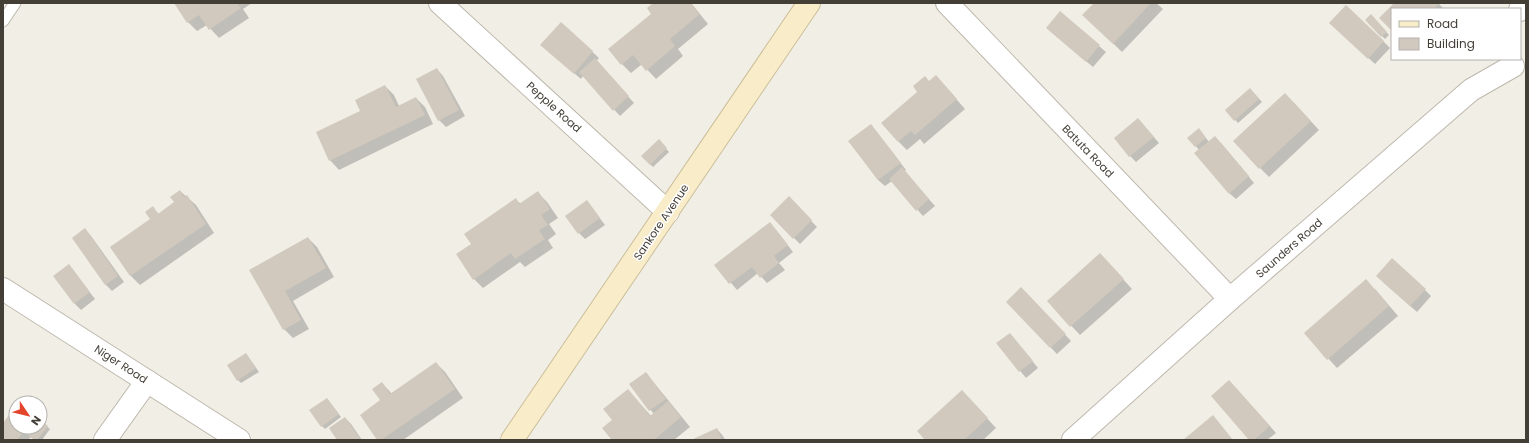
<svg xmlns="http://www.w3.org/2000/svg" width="1529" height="443" viewBox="0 0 1529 443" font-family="Poppins,sans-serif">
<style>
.shadow{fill:#0003}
.building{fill:#d1c9bd}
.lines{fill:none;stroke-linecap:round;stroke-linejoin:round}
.lane-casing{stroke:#beb8ad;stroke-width:13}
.street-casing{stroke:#beb8ad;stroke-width:24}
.secondary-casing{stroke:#ccbf9a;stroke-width:24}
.lane{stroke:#fff;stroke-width:11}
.street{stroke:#fff;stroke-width:22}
.secondary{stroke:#f8ecc9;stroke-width:22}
.labels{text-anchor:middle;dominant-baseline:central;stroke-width:3;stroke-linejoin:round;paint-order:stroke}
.street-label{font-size:11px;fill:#433e36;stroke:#fff}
</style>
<rect width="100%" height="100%" fill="#f1eee6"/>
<!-- shadow -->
<g class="shadow">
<path d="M175 3H252L243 9 249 18 219 38 207 25 197 31 188 22Z"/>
<path d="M654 3H691L708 24 678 49 683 56 656 79 642 64 631 73 622 64 653 14Z"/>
<path d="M1095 3H1156L1163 9 1122 52 1093 24Z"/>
<path d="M1395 3H1438L1444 9H1392V29L1380 18Z"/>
<path d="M1060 13 1106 52 1093 67 1054 34Z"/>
<path d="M1371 16 1389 35 1385 39 1366 20Z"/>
<path d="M561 23 599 58 596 61 634 103 620 116 583 76 581 79 548 51Z"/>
<path d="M1337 29 1383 41 1390 48 1375 64Z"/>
<path d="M437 69 443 76 465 116 446 127 439 120 418 80Z"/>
<path d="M936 76 965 109 924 144 920 139 907 150 898 141 918 92Z"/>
<path d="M385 86 394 95 399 106 416 98 425 107 433 124 339 170 330 160 317 133 362 111Z"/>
<path d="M1253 92 1262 102 1238 123 1226 110Z"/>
<path d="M1294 103 1319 130 1269 177 1260 168Z"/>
<path d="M1138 119 1159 143 1136 162 1130 156Z"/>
<path d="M871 125 906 170 904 171 935 206 923 216 892 181 885 186 878 180 849 141Z"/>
<path d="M1202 133 1209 142 1221 143 1254 183 1236 199 1229 193 1199 150 1189 138Z"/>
<path d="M659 141 669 152 653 167 642 156Z"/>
<path d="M180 191 196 205 214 233 140 285 131 276 111 248 152 219 153 208 159 214 176 202Z"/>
<path d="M538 193 547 202 558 218 549 224 556 234 548 240 553 248 525 267 520 262 483 288 474 279 473 244 516 200 521 204Z"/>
<path d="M587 201 605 225 585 239 579 233Z"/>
<path d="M795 204 817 227 800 244 771 215Z"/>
<path d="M85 229 91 236 124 282 112 291 106 285Z"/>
<path d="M776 230 793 252 779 263 785 270 767 283 758 273 737 290 716 265Z"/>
<path d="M308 238 317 247 334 277 293 301 309 329 293 338 284 329 251 271Z"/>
<path d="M1100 254 1132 289 1080 335 1048 301Z"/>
<path d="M69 266 95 299 81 310 75 304Z"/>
<path d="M1383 282 1425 290 1431 296 1417 312Z"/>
<path d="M1375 289 1398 316 1337 368 1305 333Z"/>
<path d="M1028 295 1071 341 1057 354 1007 302Z"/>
<path d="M1010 334 1038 368 1026 378 998 344Z"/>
<path d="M246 354 259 372 241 383 238 380Z"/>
<path d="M436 363 445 372 463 398 403 440H379L382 383 392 394Z"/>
<path d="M646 373 690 427 674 440H612L613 420 628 390 651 416 654 414 630 385Z"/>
<path d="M1235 387 1276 433 1267 440H1251Z"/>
<path d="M962 391 996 428 983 440H926Z"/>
<path d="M327 399 341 417 325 429 322 426Z"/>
<path d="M16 411V427H40V421L50 429 42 440H35L31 437 28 440H3V424Z"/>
<path d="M345 418 351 424 362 440H338Z"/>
<path d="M717 429 723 436 725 440H693Z"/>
</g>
<!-- building -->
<g class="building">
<path d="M174 3H237L241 8 209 30 199 15 187 23Z"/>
<path d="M653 3H691L700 14 670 39 675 46 646 71 633 55 621 65 608 49 651 14 647 8Z"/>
<path d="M1094 3H1151L1113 44 1082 15Z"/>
<path d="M1394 3H1440L1434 9H1392V31L1379 18Z"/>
<path d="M1346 5 1384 41 1368 59 1329 23Z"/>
<path d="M1060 11 1100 45 1086 62 1046 28Z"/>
<path d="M1371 14 1387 32 1381 37 1365 20Z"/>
<path d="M561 22 593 51 574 74 540 45Z"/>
<path d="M595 58 629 96 613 111 579 72Z"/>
<path d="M437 68 459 110 438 121 416 79Z"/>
<path d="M936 75 957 99 915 135 911 131 898 142 881 123 917 92 913 86 925 76 929 81Z"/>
<path d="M385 85 396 107 416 97 425 115 329 161 316 132 360 111 355 100Z"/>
<path d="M1250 88 1259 99 1234 121 1225 110Z"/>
<path d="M1285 93 1311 121 1259 169 1233 141Z"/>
<path d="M1138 118 1154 137 1129 157 1114 138Z"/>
<path d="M871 124 901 163 878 180 848 141Z"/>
<path d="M1199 128 1206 138 1195 147 1187 138Z"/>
<path d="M1215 136 1249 176 1229 194 1194 153Z"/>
<path d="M659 139 667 148 650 165 641 156Z"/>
<path d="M902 167 929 199 916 211 889 179Z"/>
<path d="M180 190 184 197 187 195 206 224 130 276 110 247 150 219 145 212 153 206 158 214 174 202 170 197Z"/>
<path d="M538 191 550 209 541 215 548 225 539 230 545 239 515 259 511 253 473 280 456 254 471 244 464 234 516 198 519 204Z"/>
<path d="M789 196 812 220 793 239 770 215Z"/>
<path d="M587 200 600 218 578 234 565 216Z"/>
<path d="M770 222 788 245 774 256 779 263 760 278 752 267 729 284 714 265Z"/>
<path d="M85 228 118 276 105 285 72 238Z"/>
<path d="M308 237 326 268 285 291 301 320 283 330 249 270Z"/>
<path d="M1100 253 1124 279 1070 327 1047 301Z"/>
<path d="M1392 258 1426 289 1410 306 1376 276Z"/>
<path d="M69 264 90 292 74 304 53 276Z"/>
<path d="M1366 279 1389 306 1327 360 1304 333Z"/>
<path d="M1021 287 1066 334 1050 348 1006 302Z"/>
<path d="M1010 333 1033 361 1019 372 996 343Z"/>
<path d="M246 353 256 368 237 381 227 365Z"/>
<path d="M436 362 455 389 381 440H377L360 415 380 400 372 389 382 382 390 394Z"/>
<path d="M646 372 666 399 649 411 629 384Z"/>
<path d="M1229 380 1270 426 1254 440H1249L1211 396Z"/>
<path d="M628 389 650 416 668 401 681 417 654 440H610L611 439 602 428 612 420 603 409Z"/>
<path d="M962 390 988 418 964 440H925L917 431Z"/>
<path d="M327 398 339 414 321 427 309 410Z"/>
<path d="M14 408 16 409V427H27L17 440H3V423Z"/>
<path d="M1213 415 1233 440H1183Z"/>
<path d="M345 417 361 440H337L329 428Z"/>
<path d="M40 420 48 426 37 440H34L27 434 32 427H40Z"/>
<path d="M717 428 722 440H691Z"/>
</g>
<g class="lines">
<!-- lane casing -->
<g class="lane-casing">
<path id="lane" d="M3 21 15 3"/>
</g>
<!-- street casing -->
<g class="street-casing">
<g id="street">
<path d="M440 3 668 212"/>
<path d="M947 3 1230 299"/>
<path d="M1520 10 1526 6"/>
<path d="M3 289 239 440"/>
<path d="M105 440 147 381"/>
<path d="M1073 440 1230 299 1471 90 1513 66"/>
</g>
</g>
<!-- secondary casing -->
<g class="secondary-casing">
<path id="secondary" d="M512 440 809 3"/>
</g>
<!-- lane -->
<use href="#lane" class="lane"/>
<!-- street -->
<use href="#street" class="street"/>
<!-- secondary -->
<use href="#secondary" class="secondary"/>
</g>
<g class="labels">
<!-- street labels -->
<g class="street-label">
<text transform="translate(554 107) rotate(42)">Pepple Road</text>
<text transform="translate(1088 151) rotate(46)">Batuta Road</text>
<text transform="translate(661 222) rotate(-56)">Sankore Avenue</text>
<text transform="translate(1289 248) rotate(-41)">Saunders Road</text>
<text transform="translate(121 364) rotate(33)">Niger Road</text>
</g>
</g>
<!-- border -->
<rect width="1529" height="443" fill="none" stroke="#433e36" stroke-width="8"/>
<!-- legend -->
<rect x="1391" y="8" width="130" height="52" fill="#ffffff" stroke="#b4b2af"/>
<rect x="1399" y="21" width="20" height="6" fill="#f8ecc9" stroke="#b4b2af"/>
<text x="1427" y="28" font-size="12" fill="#433e36">Road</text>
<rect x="1399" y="38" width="20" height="12" fill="#d1c9bd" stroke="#b4b2af"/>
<text x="1427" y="48" font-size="12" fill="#433e36">Building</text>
<!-- north arrow -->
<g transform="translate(28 415) rotate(125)"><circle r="19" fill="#ffffff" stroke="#b4b2af"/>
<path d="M0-3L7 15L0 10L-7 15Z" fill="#e3452b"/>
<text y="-6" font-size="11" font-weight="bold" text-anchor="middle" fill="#433e36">N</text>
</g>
</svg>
